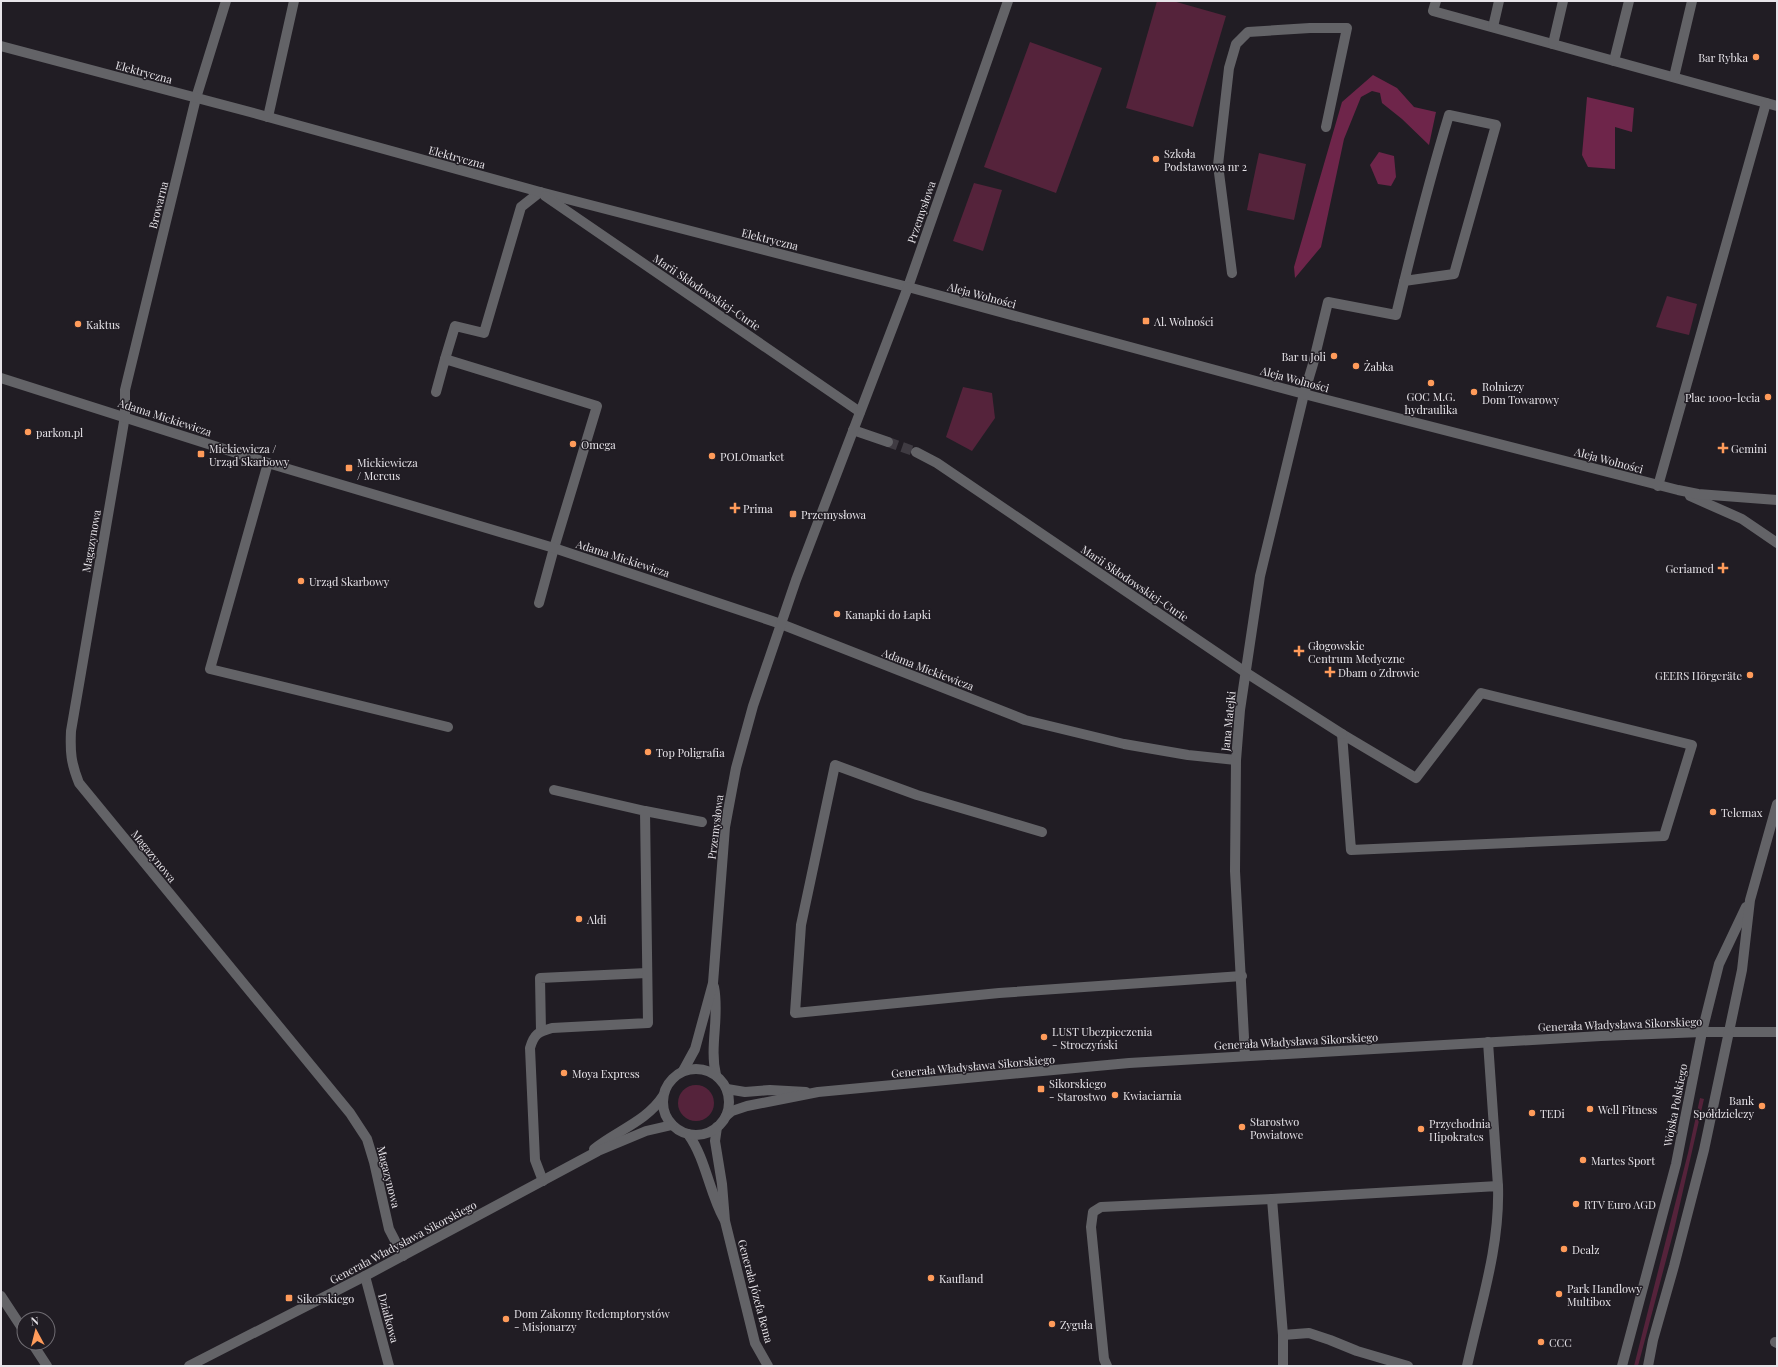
<svg xmlns="http://www.w3.org/2000/svg" width="1778" height="1367" viewBox="0 0 1778 1367" font-family="'Playfair Display',serif">
<style>
.green{fill:#55233b}
.forest{fill:#6e254a}
.lines{fill:none;stroke-linecap:round;stroke-linejoin:round}
.minor-tunnel{stroke:#3f3b42;stroke-width:10;stroke-dasharray:10 5;stroke-linecap:butt}
.service{stroke:#636367;stroke-width:10}
.minor{stroke:#636367;stroke-width:10}
.tertiary{stroke:#636367;stroke-width:10}
.poi-dot{fill:#ff9b5a;stroke:#211d24;stroke-width:1.5}
.labels{text-anchor:middle;dominant-baseline:central;stroke-width:3;stroke-linejoin:round;paint-order:stroke}
.poi-label{font-size:11px;fill:#e7e4e9;stroke:#211d24;text-anchor:start}
.street-label{font-size:11px;fill:#e7e4e9;stroke:#211d24}
</style>
<rect width="100%" height="100%" fill="#211d24"/>
<!-- green -->
<g class="green">
<path d="M1157 1H1173L1226 16 1193 127 1126 108Z"/>
<path d="M1030 42 1102 68 1056 193 984 167Z"/>
<path d="M1259 153 1306 164 1294 220 1247 210Z"/>
<path d="M974 183 1002 190 983 251 953 241Z"/>
<path d="M1667 296 1697 304 1689 335 1656 327Z"/>
<path d="M963 387 992 393 995 418 972 451 946 437Z"/>
<circle cx="696" cy="1103" r="18"/>
<path d="M1700 1098 1704 1099 1674 1230 1638 1366H1634L1688 1153Z"/>
</g>
<!-- forest -->
<g class="forest">
<path d="M1373 75 1397 88 1414 107 1436 112 1429 145 1402 119 1382 103 1380 93 1372 91 1361 97 1344 139 1321 247 1295 278 1294 267 1342 102Z"/>
<path d="M1587 97 1634 108 1632 132 1615 127V169L1588 167 1582 155Z"/>
<path d="M1379 152 1394 156 1396 177 1391 186 1378 184 1370 165Z"/>
</g>
<g class="lines">
<!-- minor-tunnel -->
<path class="minor-tunnel" d="M888 442 916 452"/>
<!-- service -->
<g class="service">
<path d="M1436 1 1433 11 1777 106"/>
<path d="M1493 27 1499 1"/>
<path d="M1553 44 1563 1"/>
<path d="M1614 61 1629 1"/>
<path d="M1674 77 1692 1"/>
<path d="M268 117 294 1"/>
<path d="M1232 273 1218 165 1229 68 1236 44 1248 32 1310 28H1347L1326 127"/>
<path d="M445 359 455 326 484 333 521 207 540 192"/>
<path d="M436 392 445 359 597 406 554 548 539 603"/>
<path d="M1304 394 1313 364 1328 302 1396 315C1412 248 1429 181 1449 115L1496 125 1454 274 1404 281"/>
<path d="M268 463 210 669 448 727"/>
<path d="M1658 486 1766 103"/>
<path d="M1481 693 1692 745 1664 836 1351 850 1342 734 1416 778Z"/>
<path d="M645 811 702 822"/>
<path d="M1042 832 917 795 835 765 801 925 795 1013 999 993 1242 976"/>
<path d="M541 1031 540 978 647 973"/>
<path d="M1488 1042 1498 1186"/>
<path d="M543 1181 535 1160 530 1048C534 1034 538 1032 552 1028L648 1023 645 811 554 790"/>
<path d="M1272 1199 1498 1186C1500 1248 1480 1306 1467 1366"/>
<path d="M1283 1335 1309 1333 1330 1340 1357 1351 1408 1366"/>
<path d="M1775 1342 1777 1343"/>
<path d="M1107 1366 1104 1359 1091 1227 1093 1212 1101 1207 1272 1199 1283 1335V1366"/>
</g>
<!-- minor -->
<g class="minor">
<path d="M226 1 196 98 125 390V416L71 731C70 752 71 763 79 783L350 1113 367 1139 374 1162 389 1229 403 1256"/>
<path d="M1 46 250 112 540 192 908 287 1008 1"/>
<path d="M545 196 860 412"/>
<path d="M1 378 268 463 554 548 781 624 1025 720 1124 744 1188 755 1236 760"/>
<path d="M853 430 888 442"/>
<path d="M916 452 937 463 1245 672 1342 734"/>
<path d="M1245 1056 1235 871 1236 760 1240 710 1260 576 1304 394"/>
<path d="M717 1127 715 1141 722 1184 725 1221 755 1343 768 1366"/>
<path d="M688 1134C706 1159 709 1192 724 1219"/>
<path d="M365 1276 389 1366"/>
<path d="M1 1296 24 1331"/>
<path d="M32 1343 47 1366"/>
</g>
<!-- tertiary -->
<g class="tertiary">
<path d="M1690 496 1742 519 1777 543"/>
<path d="M714 987C720 1017 709 1046 716 1075"/>
<circle cx="696" cy="1102" r="33"/>
<path d="M683 1071 695 1049 713 983 725 827 736 768 753 706 796 580 908 287 1304 394 1678 490 1698 494 1777 500"/>
<path d="M727 1089 745 1092 770 1090 806 1092"/>
<path d="M726 1116 732 1111 747 1106 818 1092 1129 1063 1601 1036 1702 1032H1777"/>
<path d="M594 1149C616 1131 647 1121 663 1096"/>
<path d="M189 1366 365 1276 598 1151 646 1131 672 1125"/>
<path d="M1622 1366 1676 1164 1702 1032 1719 964 1746 907"/>
<path d="M1648 1366 1653 1340 1674 1266 1704 1150 1742 970 1750 900 1777 804"/>
</g>
</g>
<!-- markers -->
<g class="poi-dot">
<circle cx="1756" cy="57" r="4"/>
<circle cx="1156" cy="159" r="4"/>
<rect x="1142" y="317" width="8" height="8" rx="2"/>
<circle cx="78" cy="324" r="4"/>
<circle cx="1334" cy="356" r="4"/>
<circle cx="1356" cy="366" r="4"/>
<circle cx="1431" cy="383" r="4"/>
<circle cx="1474" cy="392" r="4"/>
<circle cx="1768" cy="397" r="4"/>
<circle cx="28" cy="432" r="4"/>
<circle cx="573" cy="444" r="4"/>
<path d="M1721 442h4v4h4v4h-4v4h-4v-4h-4v-4h4z"/>
<rect x="197" y="450" width="8" height="8" rx="2"/>
<circle cx="712" cy="456" r="4"/>
<rect x="345" y="464" width="8" height="8" rx="2"/>
<path d="M733 502h4v4h4v4h-4v4h-4v-4h-4v-4h4z"/>
<rect x="789" y="510" width="8" height="8" rx="2"/>
<path d="M1721 562h4v4h4v4h-4v4h-4v-4h-4v-4h4z"/>
<circle cx="301" cy="581" r="4"/>
<circle cx="837" cy="614" r="4"/>
<path d="M1297 645h4v4h4v4h-4v4h-4v-4h-4v-4h4z"/>
<path d="M1328 666h4v4h4v4h-4v4h-4v-4h-4v-4h4z"/>
<circle cx="1750" cy="675" r="4"/>
<circle cx="648" cy="752" r="4"/>
<circle cx="1713" cy="812" r="4"/>
<circle cx="579" cy="919" r="4"/>
<circle cx="1044" cy="1037" r="4"/>
<circle cx="564" cy="1073" r="4"/>
<rect x="1037" y="1085" width="8" height="8" rx="2"/>
<circle cx="1115" cy="1095" r="4"/>
<circle cx="1762" cy="1106" r="4"/>
<circle cx="1590" cy="1109" r="4"/>
<circle cx="1532" cy="1113" r="4"/>
<circle cx="1242" cy="1127" r="4"/>
<circle cx="1421" cy="1129" r="4"/>
<circle cx="1583" cy="1160" r="4"/>
<circle cx="1576" cy="1204" r="4"/>
<circle cx="1564" cy="1249" r="4"/>
<circle cx="931" cy="1278" r="4"/>
<circle cx="1559" cy="1294" r="4"/>
<rect x="285" y="1294" width="8" height="8" rx="2"/>
<circle cx="506" cy="1319" r="4"/>
<circle cx="1052" cy="1324" r="4"/>
<circle cx="1541" cy="1342" r="4"/>
</g>
<g class="labels">
<!-- poi labels -->
<g class="poi-label">
<text x="1748" y="57" text-anchor="end">Bar Rybka</text>
<text x="1164" y="153">Szkoła<tspan x="1164" dy="13">Podstawowa nr 2</tspan></text>
<text x="1154" y="321">Al. Wolności</text>
<text x="86" y="324">Kaktus</text>
<text x="1326" y="356" text-anchor="end">Bar u Joli</text>
<text x="1364" y="366">Żabka</text>
<text x="1482" y="386">Rolniczy<tspan x="1482" dy="13">Dom Towarowy</tspan></text>
<text x="1431" y="396" text-anchor="middle">GOC M.G.<tspan x="1431" dy="13">hydraulika</tspan></text>
<text x="1760" y="397" text-anchor="end">Plac 1000-lecia</text>
<text x="36" y="432">parkon.pl</text>
<text x="581" y="444">Omega</text>
<text x="209" y="448">Mickiewicza /<tspan x="209" dy="13">Urząd Skarbowy</tspan></text>
<text x="1731" y="448">Gemini</text>
<text x="720" y="456">POLOmarket</text>
<text x="357" y="462">Mickiewicza<tspan x="357" dy="13">/ Mercus</tspan></text>
<text x="743" y="508">Prima</text>
<text x="801" y="514">Przemysłowa</text>
<text x="1714" y="568" text-anchor="end">Geriamed</text>
<text x="309" y="581">Urząd Skarbowy</text>
<text x="845" y="614">Kanapki do Łapki</text>
<text x="1308" y="645">Głogowskie<tspan x="1308" dy="13">Centrum Medyczne</tspan></text>
<text x="1338" y="672">Dbam o Zdrowie</text>
<text x="1742" y="675" text-anchor="end">GEERS Hörgeräte</text>
<text x="656" y="752">Top Poligrafia</text>
<text x="1721" y="812">Telemax</text>
<text x="587" y="919">Aldi</text>
<text x="1052" y="1031">LUST Ubezpieczenia<tspan x="1052" dy="13">- Stroczyński</tspan></text>
<text x="572" y="1073">Moya Express</text>
<text x="1049" y="1083">Sikorskiego<tspan x="1049" dy="13">- Starostwo</tspan></text>
<text x="1123" y="1095">Kwiaciarnia</text>
<text x="1754" y="1100" text-anchor="end">Bank<tspan x="1754" dy="13">Spółdzielczy</tspan></text>
<text x="1598" y="1109">Well Fitness</text>
<text x="1540" y="1113">TEDi</text>
<text x="1250" y="1121">Starostwo<tspan x="1250" dy="13">Powiatowe</tspan></text>
<text x="1429" y="1123">Przychodnia<tspan x="1429" dy="13">Hipokrates</tspan></text>
<text x="1591" y="1160">Martes Sport</text>
<text x="1584" y="1204">RTV Euro AGD</text>
<text x="1572" y="1249">Dealz</text>
<text x="939" y="1278">Kaufland</text>
<text x="1567" y="1288">Park Handlowy<tspan x="1567" dy="13">Multibox</tspan></text>
<text x="297" y="1298">Sikorskiego</text>
<text x="514" y="1313">Dom Zakonny Redemptorystów<tspan x="514" dy="13">- Misjonarzy</tspan></text>
<text x="1060" y="1324">Zyguła</text>
<text x="1549" y="1342">CCC</text>
</g>
<!-- street labels -->
<g class="street-label">
<text transform="translate(144 72) rotate(15)">Elektryczna</text>
<text transform="translate(457 157) rotate(15)">Elektryczna</text>
<text transform="translate(158 205) rotate(-76)">Browarna</text>
<text transform="translate(921 212) rotate(-71)">Przemysłowa</text>
<text transform="translate(770 239) rotate(14)">Elektryczna</text>
<text transform="translate(707 292) rotate(34)">Marii Skłodowskiej-Curie</text>
<text transform="translate(982 295) rotate(15)">Aleja Wolności</text>
<text transform="translate(1295 379) rotate(15)">Aleja Wolności</text>
<text transform="translate(165 417) rotate(18)">Adama Mickiewicza</text>
<text transform="translate(1609 460) rotate(15)">Aleja Wolności</text>
<text transform="translate(91 541) rotate(-80)">Magazynowa</text>
<text transform="translate(623 558) rotate(18)">Adama Mickiewicza</text>
<text transform="translate(1135 583) rotate(34)">Marii Skłodowskiej-Curie</text>
<text transform="translate(928 669) rotate(21)">Adama Mickiewicza</text>
<text transform="translate(1228 721) rotate(-84)">Jana Matejki</text>
<text transform="translate(715 827) rotate(-83)">Przemysłowa</text>
<text transform="translate(154 856) rotate(51)">Magazynowa</text>
<text transform="translate(1620 1024) rotate(-2)">Generała Władysława Sikorskiego</text>
<text transform="translate(1296 1041) rotate(-3)">Generała Władysława Sikorskiego</text>
<text transform="translate(973 1066) rotate(-5)">Generała Władysława Sikorskiego</text>
<text transform="translate(1675 1105) rotate(-79)">Wojska Polskiego</text>
<text transform="translate(389 1177) rotate(76)">Magazynowa</text>
<text transform="translate(403 1242) rotate(-28)">Generała Władysława Sikorskiego</text>
<text transform="translate(756 1291) rotate(75)">Generała Józefa Bema</text>
<text transform="translate(389 1318) rotate(75)">Działkowa</text>
</g>
</g>
<!-- border -->
<rect width="1778" height="1367" fill="none" stroke="#e7e4e9" stroke-width="4"/>
<!-- north arrow -->
<g transform="translate(36 1331) rotate(353)"><circle r="19" fill="#211d24" stroke="#706d73"/>
<path d="M0-3L7 15L0 10L-7 15Z" fill="#ff9b5a"/>
<text y="-6" font-size="11" font-weight="bold" text-anchor="middle" fill="#e7e4e9">N</text>
</g>
</svg>
